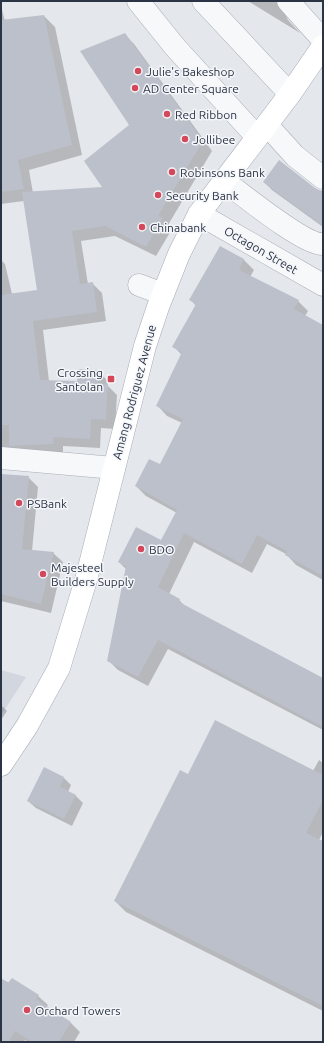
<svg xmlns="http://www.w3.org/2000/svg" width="324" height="1043" viewBox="0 0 324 1043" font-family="Ubuntu,sans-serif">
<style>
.built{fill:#d2d6de}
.shadow{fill:#0003}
.building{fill:#bbc0ca}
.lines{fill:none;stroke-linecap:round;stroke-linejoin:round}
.minor-casing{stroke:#a9aeb7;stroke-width:23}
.major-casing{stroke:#a3abb8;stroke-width:23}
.minor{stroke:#f7f8fa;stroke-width:22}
.major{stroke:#fff;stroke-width:22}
.poi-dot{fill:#d1495b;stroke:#f4f6f9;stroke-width:1.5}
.labels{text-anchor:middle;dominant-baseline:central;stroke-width:3;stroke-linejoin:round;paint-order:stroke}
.poi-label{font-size:12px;fill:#2b3445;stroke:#f4f6f9;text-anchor:start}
.street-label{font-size:12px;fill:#2b3445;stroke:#f4f6f9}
</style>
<rect width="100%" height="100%" fill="#e4e7ec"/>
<!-- built -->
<path class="built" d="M1 670 26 677 1 715Z"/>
<!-- shadow -->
<g class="shadow">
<path d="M248 1H285V14L288 20 300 33Z"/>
<path d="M1 6 5 21 44 16 55 27 82 155 29 170 33 193 104 188 131 125 125 35 134 44 212 151 168 225 172 229 156 256 115 236 81 241 88 284 92 283 102 293 106 321 43 330 49 381 78 382 98 371 108 381 107 385 117 395 115 429 101 428 100 448 63 446V454L1 455V260L5 264 12 294 38 291 24 201 1 204Z"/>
<path d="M264 182 323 191V227L272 190Z"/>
<path d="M220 247 244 260 254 270 250 277 298 301 308 311 305 316 323 326V580L296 565 286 554 267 544 252 573 194 542 169 594 179 600 186 607 323 679V730L168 649 148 686 118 670 108 660 126 569 119 562 162 542 177 513 146 496 136 486 160 466 182 423 167 416 158 406 182 355 173 346 196 306 191 300Z"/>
<path d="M1 475 28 477 38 487 32 551 53 553 63 562 51 613 1 601Z"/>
<path d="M1 705 7 711 1 720Z"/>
<path d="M319 760 323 763V832L319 840 323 842V1011L126 912 115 901 189 775 313 771Z"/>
<path d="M64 778 71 785 68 792 76 796 83 803 72 826 36 808 28 801Z"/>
<path d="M1 979 38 996 48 1005 46 1007 71 1023 80 1032 74 1042H28L25 1040 24 1042H12L1 1035Z"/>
</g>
<!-- building -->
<g class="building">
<path d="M44 15 72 145 18 160 24 189 1 192V20Z"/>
<path d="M125 33 203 141 158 216 163 218 146 247 105 226 72 231 80 284 93 282 97 312 33 321 40 380 77 381 78 369 98 370V383L108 384 106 420 91 419 90 439 53 437 54 444 9 446V425H1V295L37 290 22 192 102 187 84 161 129 125 80 51Z"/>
<path d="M279 160 315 188 323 192V226L263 182Z"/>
<path d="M220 246 244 259 239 270 299 300 294 309 323 325V576L285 555 287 551 257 535 242 564 184 533 158 587 180 599 179 602 323 678V727L158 640 138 677 107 661 126 566 118 562 136 527 161 540 177 510 135 486 149 459 160 464 183 419 156 406 182 352 172 347 196 304 189 300Z"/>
<path d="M1 474 29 476 22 549 54 552 41 604 1 594Z"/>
<path d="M215 720 323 775V800L306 833 323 841V1006L114 901 180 770 188 774Z"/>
<path d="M44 767 64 777 60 787 76 795 64 819 27 801Z"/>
<path d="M1 978 8 983 12 978 39 995 36 999 71 1022 59 1042H32L15 1031 9 1042H1Z"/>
</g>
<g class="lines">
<!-- minor casing -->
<g class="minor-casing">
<g id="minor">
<path d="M138 1 175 47 257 137"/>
<path d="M203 1 290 94"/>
<path d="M288 1 323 40"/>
<path d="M267 125 295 156 323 178"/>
<path d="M224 181C242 194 304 245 323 244"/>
<path d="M199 214 323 285"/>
<path d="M139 285 163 294"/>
<path d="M1 458 114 468"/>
</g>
</g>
<!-- major casing -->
<g class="major-casing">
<path id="major" d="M1 765 27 726 59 668 86 580 145 346 158 307 179 254 199 214 290 94 323 46"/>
</g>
<!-- minor -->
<use href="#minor" class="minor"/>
<!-- major -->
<use href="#major" class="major"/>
</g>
<!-- markers -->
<g class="poi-dot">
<circle cx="138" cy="71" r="4"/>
<circle cx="135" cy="88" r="4"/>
<circle cx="167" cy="114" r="4"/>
<circle cx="185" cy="139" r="4"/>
<circle cx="172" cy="172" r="4"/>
<circle cx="158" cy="195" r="4"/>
<circle cx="142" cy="227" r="4"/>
<rect x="107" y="375" width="8" height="8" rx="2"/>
<circle cx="19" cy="503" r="4"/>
<circle cx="141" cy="549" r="4"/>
<circle cx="43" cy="574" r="4"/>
<circle cx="27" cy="1010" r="4"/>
</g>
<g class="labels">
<!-- poi labels -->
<g class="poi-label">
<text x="146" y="71">Julie's Bakeshop</text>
<text x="143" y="88">AD Center Square</text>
<text x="175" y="114">Red Ribbon</text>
<text x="193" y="139">Jollibee</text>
<text x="180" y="172">Robinsons Bank</text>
<text x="166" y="195">Security Bank</text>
<text x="150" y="227">Chinabank</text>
<text x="103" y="372" text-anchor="end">Crossing<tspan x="103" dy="14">Santolan</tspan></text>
<text x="27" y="503">PSBank</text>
<text x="149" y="549">BDO</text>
<text x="51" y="567">Majesteel<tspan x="51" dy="14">Builders Supply</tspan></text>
<text x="35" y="1010">Orchard Towers</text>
</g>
<!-- street labels -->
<g class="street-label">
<text transform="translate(261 250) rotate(30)">Octagon Street</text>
<text transform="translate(134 392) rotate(-75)">Amang Rodriguez Avenue</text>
</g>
</g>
<!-- border -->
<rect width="324" height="1043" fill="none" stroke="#2b3445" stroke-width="4"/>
</svg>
